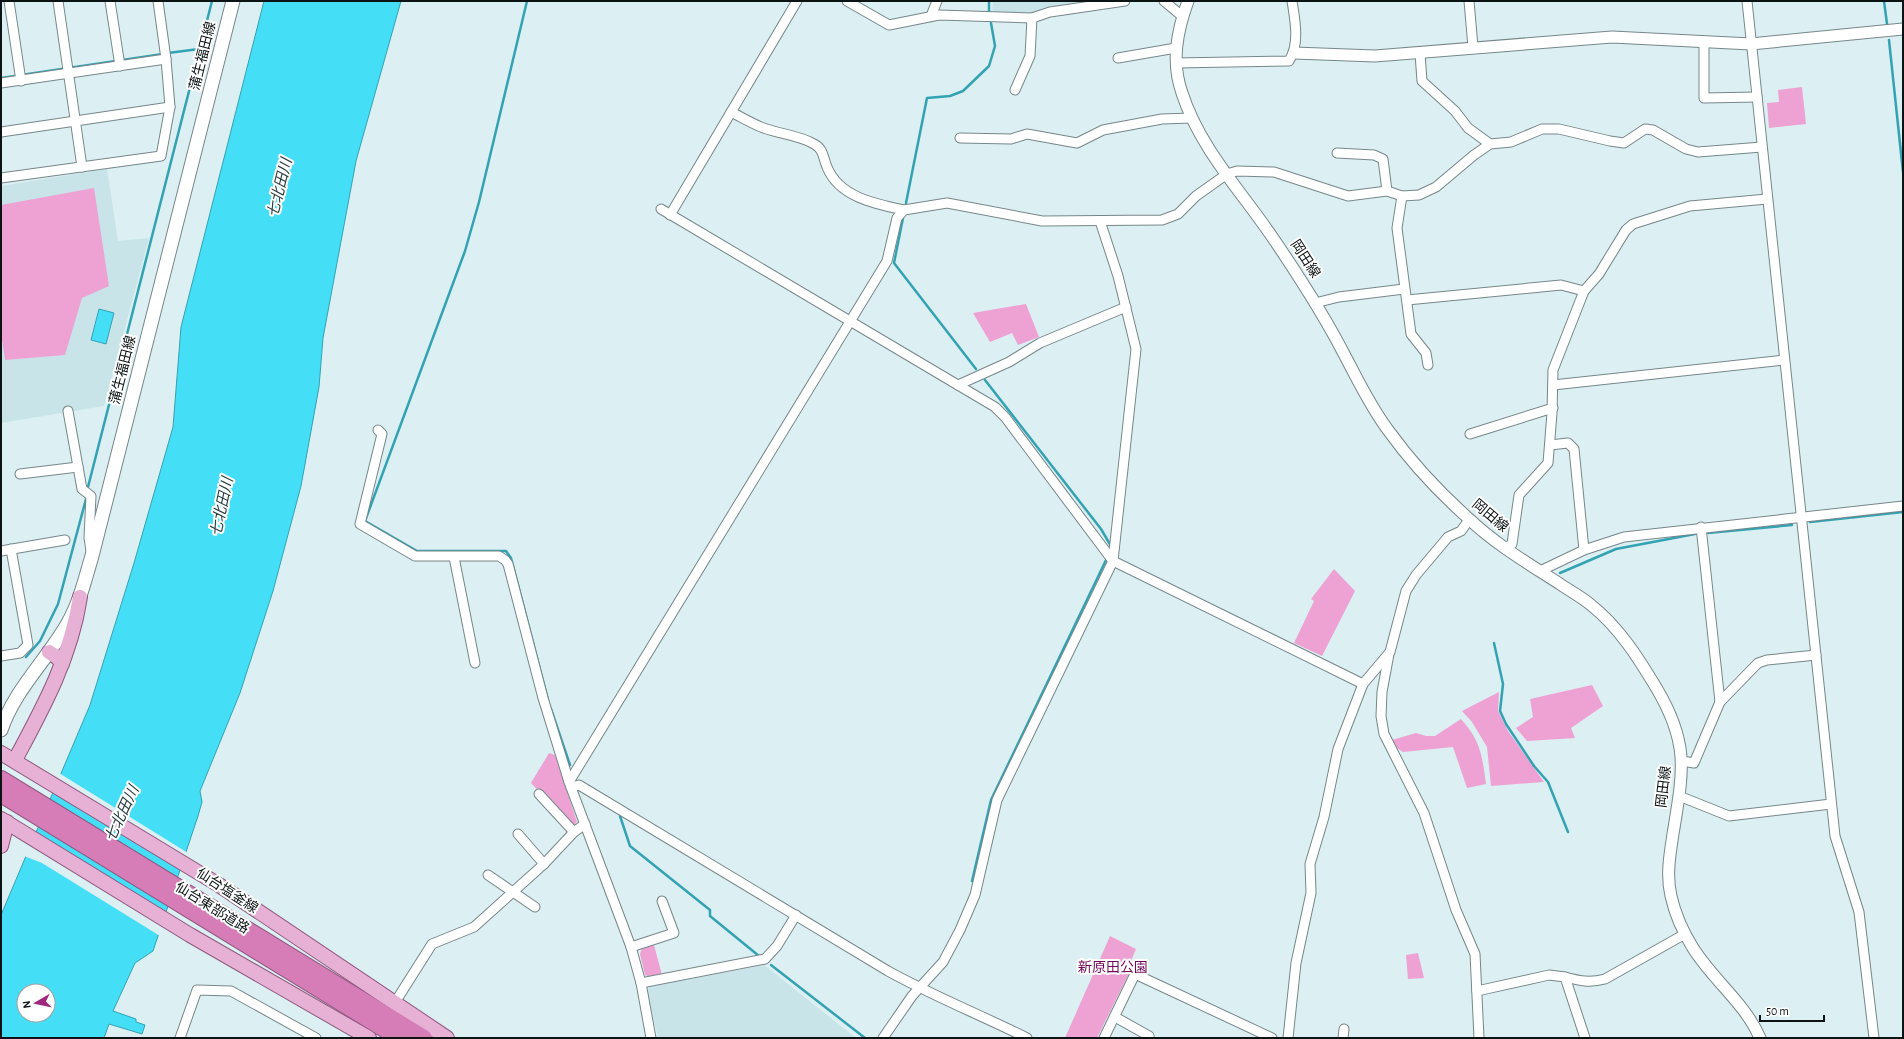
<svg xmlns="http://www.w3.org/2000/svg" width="1904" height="1039" viewBox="0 0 1904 1039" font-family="'Alegreya Sans','Noto Sans JP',sans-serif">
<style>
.built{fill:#c8e4e9}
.green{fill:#eea2d3}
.water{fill:#44dff7;stroke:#33a2b3;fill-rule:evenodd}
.pier{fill:#dceff2}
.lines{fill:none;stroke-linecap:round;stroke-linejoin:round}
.stream{stroke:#33a2b3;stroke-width:2.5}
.minor-casing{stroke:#76878a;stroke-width:11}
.tertiary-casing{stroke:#76878a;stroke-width:13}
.secondary-casing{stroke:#76878a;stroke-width:15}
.primary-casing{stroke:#8f587f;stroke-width:16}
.motorway-casing{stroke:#8f587f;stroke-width:18}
.minor{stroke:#fff;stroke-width:9}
.tertiary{stroke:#fff;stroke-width:11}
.secondary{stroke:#fff;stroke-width:13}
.primary{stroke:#e6b1d4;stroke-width:14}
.motorway{stroke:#d67db8;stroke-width:16}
.labels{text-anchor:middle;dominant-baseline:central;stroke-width:4;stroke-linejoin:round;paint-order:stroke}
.street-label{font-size:14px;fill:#0c1314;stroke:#fff}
.park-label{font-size:14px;fill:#75075b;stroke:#fff}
.water-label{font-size:15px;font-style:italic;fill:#233c40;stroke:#fff}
</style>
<rect width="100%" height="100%" fill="#dceff2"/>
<!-- built -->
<g class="built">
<path d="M993 1H1099L1034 13 992 15Z"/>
<path d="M107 169 118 241 149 238 104 406 1 423V186Z"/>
<path d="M764 965 856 1038H658L647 991 650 987Z"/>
</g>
<!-- green -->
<g class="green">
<path d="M1802 87 1806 124 1769 128 1767 103 1779 102 1778 90Z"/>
<path d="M94 188 109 286 82 298 65 355 5 360 1 333V205Z"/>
<path d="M1026 304 1039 337 1018 345 1012 333 990 342 973 313Z"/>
<path d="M1334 569 1355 591 1322 656 1294 643 1314 601 1311 599Z"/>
<path d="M1592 685 1603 706 1571 728 1575 738 1527 741 1516 728 1533 717 1530 699Z"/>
<path d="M1499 692 1498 711 1508 731 1544 782 1491 786 1487 747 1472 722 1462 711Z"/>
<path d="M1461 719C1481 741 1482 756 1486 784L1467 788 1453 747 1403 752 1397 748 1392 740 1416 733 1426 736H1435Z"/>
<path d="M549 753 555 755 577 822 572 827 531 783Z"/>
<path d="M1110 936 1136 949 1130 963 1133 965 1097 1038H1065Z"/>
<path d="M654 945 662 975 650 977 645 975 640 954 642 948Z"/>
<path d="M1418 953 1424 978 1408 979 1406 955Z"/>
</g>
<!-- water -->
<g class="water">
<path d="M264 1H401L356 161 323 338 319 387 301 486 273 591 240 693 200 791 202 802 198 816 153 951 135 963 113 1011 136 1019V1022L145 1025 142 1034 109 1024 104 1038H1V915L90 705 134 563 173 427 181 327ZM24 991H48V1015H24Z"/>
<path d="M99 309 114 313 106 344 91 340Z"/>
</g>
<!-- pier -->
<g class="pier">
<path d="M59 773 188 853 182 871 51 791Z"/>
<path d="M34 832 168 913 160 936 42 863 24 856Z"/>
</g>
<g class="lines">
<!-- stream -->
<g class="stream">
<path d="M527 1 479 202 465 251 365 521 417 551H506L511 558 548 700"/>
<path d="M1884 1 1887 24"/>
<path d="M989 13V1"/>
<path d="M1889 40 1903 172"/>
<path d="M168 53 199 49"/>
<path d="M1 78 163 54"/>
<path d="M906 203 927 98 950 96 963 91 989 66 995 46 991 23"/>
<path d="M903 218 894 263 976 369"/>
<path d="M985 380 1101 529 1111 546"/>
<path d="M88 487 212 1"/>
<path d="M1810 522 1903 512"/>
<path d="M1708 533 1792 525"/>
<path d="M1560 573 1616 549 1695 534"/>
<path d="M1494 643 1503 684 1500 711 1506 724 1534 766 1548 782 1568 832"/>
<path d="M26 657 40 641 58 604 86 499"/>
<path d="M551 709 570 765"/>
<path d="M620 816 630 846 710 910V916L759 956"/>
<path d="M972 881 991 800 1107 558"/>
<path d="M771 965 865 1038"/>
</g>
<!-- minor casing -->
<g class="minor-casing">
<g id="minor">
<path d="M9 1 21 81"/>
<path d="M58 1 82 167"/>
<path d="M110 1 120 66"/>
<path d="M847 1 889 25 939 15 1032 18 1050 12 1125 1"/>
<path d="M1164 1 1182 16"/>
<path d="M1469 1 1473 47"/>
<path d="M1747 1 1835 836 1859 912 1874 1038"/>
<path d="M931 16 937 1"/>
<path d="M1704 41V98L1757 97"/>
<path d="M1420 53 1422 81 1455 111 1468 128 1490 144"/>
<path d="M1118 58 1176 48"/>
<path d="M1176 63 1289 61C1300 44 1295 20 1292 1"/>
<path d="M1 83 166 59"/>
<path d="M1015 90 1030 56 1032 18"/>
<path d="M731 112C741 117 751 123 761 127 778 134 799 135 814 144 824 149 823 158 827 167 839 197 875 204 904 210"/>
<path d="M1 132 170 107"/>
<path d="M960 138 1011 139 1027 134 1077 143 1103 130 1162 119 1192 118"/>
<path d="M1337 153 1374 155 1383 159 1387 191"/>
<path d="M1 178 161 156 170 107 166 59 158 1"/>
<path d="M1402 196 1397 228 1411 334 1426 353 1428 365"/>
<path d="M661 209 995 407 1005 417 1113 561 1363 684"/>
<path d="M670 215 797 1"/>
<path d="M1407 300 1561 285 1584 291"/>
<path d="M1315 303 1339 297 1404 289"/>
<path d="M958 385 1009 362 1040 343 1126 307"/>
<path d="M1553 385 1784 360"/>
<path d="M68 411 82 489 91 496 89 538 91 551"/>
<path d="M378 430 382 434 360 524 415 556H499L505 560 508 564 543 698 569 782 631 947 641 983 651 1038"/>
<path d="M1470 434 1553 408"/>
<path d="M1550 445 1568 443 1574 449 1584 550"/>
<path d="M20 474 78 467"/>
<path d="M1701 527 1720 702"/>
<path d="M1505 548 1512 544 1519 495 1548 463 1552 413 1553 370 1584 291 1599 274 1626 230 1633 224 1690 206 1767 199"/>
<path d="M1 551 65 540"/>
<path d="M454 557 475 663"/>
<path d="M1540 571 1584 550 1624 537 1903 506"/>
<path d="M1389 654 1382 692 1381 716 1384 734 1424 813 1456 910 1475 954 1479 1038"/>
<path d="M1 656 20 653 28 645 11 549"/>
<path d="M1682 761 1694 763 1720 702 1758 663 1767 660 1816 655"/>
<path d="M569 782 887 261 897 218 904 210 947 203 1042 221 1162 220 1178 214 1196 196 1227 174 1237 171 1274 172 1348 196 1387 191 1402 196 1419 195 1436 187 1474 155 1490 144 1511 142 1542 129H1559L1610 141 1624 143 1645 129 1653 130 1686 149 1698 152 1762 147"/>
<path d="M571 787 579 785 888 971C933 996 981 1015 1027 1038"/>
<path d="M539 794 574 832"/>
<path d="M1679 796 1729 816 1831 804"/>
<path d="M518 834 544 864"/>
<path d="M488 875 535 907"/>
<path d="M631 947 674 933 662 901"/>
<path d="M1565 977C1580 981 1590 983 1605 979L1685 934"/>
<path d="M641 983 765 959 777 946 796 915"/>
<path d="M1477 991 1549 975 1565 977 1585 1038"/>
<path d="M394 1004 432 944 474 927 544 864 574 832 585 824"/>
<path d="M1115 1017 1149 1036 1148 1038"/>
<path d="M180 1038 197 990 231 991 316 1038"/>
<path d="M883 1038 912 996 943 962 960 930 975 895 997 800 1113 561 1136 349 1118 276 1100 221"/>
<path d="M1104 1038 1135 974 1272 1038"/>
<path d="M1288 1038 1296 963 1311 893 1310 864 1324 817 1338 749 1363 684 1390 652 1406 591 1416 575 1448 537 1461 531 1469 520"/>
<path d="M1343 1038 1344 1029"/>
</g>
</g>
<!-- tertiary casing -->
<g class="tertiary-casing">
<g id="tertiary">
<path d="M1188 1C1177 31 1171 62 1182 93 1200 149 1243 193 1275 241 1300 278 1324 315 1344 354 1358 380 1370 406 1388 430 1411 462 1439 492 1468 518 1495 544 1529 564 1560 584 1570 591 1582 597 1591 605 1619 627 1639 659 1657 689 1690 745 1683 772 1673 834 1670 854 1666 875 1671 896 1675 914 1683 932 1693 948 1713 980 1745 1003 1760 1038"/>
<path d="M1294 53 1375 56 1612 37 1751 44 1903 29"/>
</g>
</g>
<!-- secondary casing -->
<g class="secondary-casing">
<path id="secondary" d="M1 730C15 689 47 660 68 623 80 602 85 579 92 556L233 1"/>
</g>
<!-- primary casing -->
<g class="primary-casing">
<g id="primary">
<path d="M49 652 58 658 62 664"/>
<path d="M1 753 219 885 447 1038"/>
<path d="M15 760C43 708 71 657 80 597"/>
<path d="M1 819 190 935 369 1038"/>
<path d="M1 846 7 822"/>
</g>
</g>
<!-- motorway casing -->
<g class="motorway-casing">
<g id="motorway">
<path d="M1 779 424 1038"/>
<path d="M1 794 399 1038"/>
</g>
</g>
<!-- minor -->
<use href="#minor" class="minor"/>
<!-- tertiary -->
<use href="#tertiary" class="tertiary"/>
<!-- secondary -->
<use href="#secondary" class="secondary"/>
<!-- primary -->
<use href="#primary" class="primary"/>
<!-- motorway -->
<use href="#motorway" class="motorway"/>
</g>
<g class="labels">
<!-- street labels -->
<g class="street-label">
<text transform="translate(203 56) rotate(-76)">蒲生福田線</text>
<text transform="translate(1305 259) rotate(57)">岡田線</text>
<text transform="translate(123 370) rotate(-76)">蒲生福田線</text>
<text transform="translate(1490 516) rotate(40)">岡田線</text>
<text transform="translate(1664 787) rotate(-83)">岡田線</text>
<text transform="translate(227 891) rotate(33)">仙台塩釜線</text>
<text transform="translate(212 908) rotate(32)">仙台東部道路</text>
</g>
<!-- park labels -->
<g class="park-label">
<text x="1113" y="968">新原田公園</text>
</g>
<!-- water labels -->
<g class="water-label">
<text transform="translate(280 188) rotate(-76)">七北田川</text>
<text transform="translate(222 507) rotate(-78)">七北田川</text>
<text transform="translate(122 814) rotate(-65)">七北田川</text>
</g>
</g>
<!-- border -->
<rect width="1904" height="1039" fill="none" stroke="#0c1314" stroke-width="4"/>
<!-- north arrow -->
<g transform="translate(36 1003) rotate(261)"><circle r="19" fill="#ffffff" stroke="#9ea1a1"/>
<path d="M0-3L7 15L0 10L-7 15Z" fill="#9f277f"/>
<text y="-6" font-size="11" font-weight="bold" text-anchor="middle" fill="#0c1314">N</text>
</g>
<!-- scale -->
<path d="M1760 1015v6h64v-6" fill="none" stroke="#0c1314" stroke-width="2"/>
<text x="1766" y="1015" font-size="12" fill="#0c1314" stroke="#ffffff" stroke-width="3" paint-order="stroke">50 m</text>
</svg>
